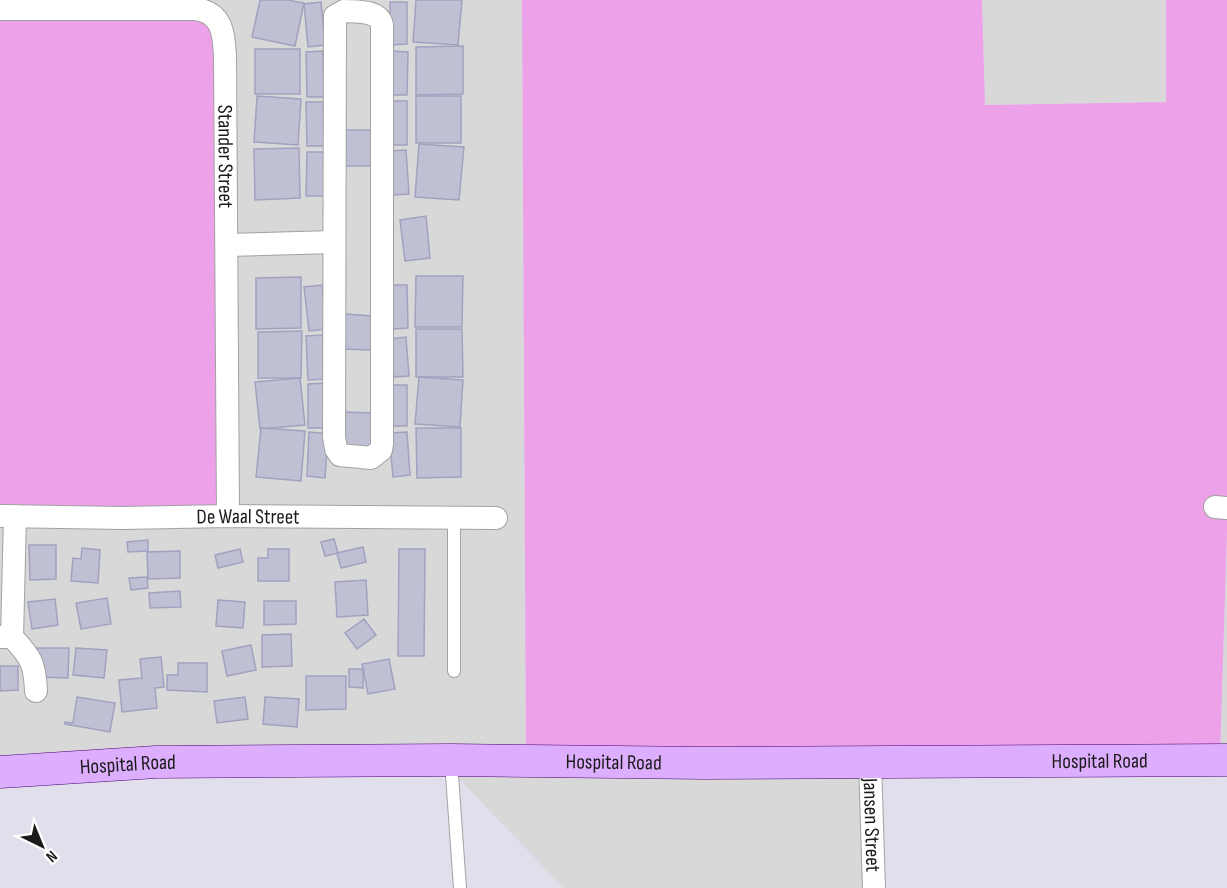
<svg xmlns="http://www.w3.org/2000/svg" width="1227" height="888" viewBox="0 0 1227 888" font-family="'Sofia Sans Condensed',sans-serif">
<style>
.residential{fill:#d8d8d9}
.grass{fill:#eca1e8}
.building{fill:#bfc0d4;stroke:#a1a1c0;stroke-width:1.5}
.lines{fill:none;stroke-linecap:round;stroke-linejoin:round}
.lane-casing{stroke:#a2a2a2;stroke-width:14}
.street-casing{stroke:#a2a2a2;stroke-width:24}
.secondary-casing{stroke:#4b0073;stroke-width:33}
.lane{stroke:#fff;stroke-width:12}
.street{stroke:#fff;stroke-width:22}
.secondary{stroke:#ddaefd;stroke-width:32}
.labels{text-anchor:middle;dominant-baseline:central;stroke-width:6;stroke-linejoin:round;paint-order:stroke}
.street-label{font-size:21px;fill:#1b1b1b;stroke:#fff}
</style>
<rect width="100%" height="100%" fill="#e2dfed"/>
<!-- residential -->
<g class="residential">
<path d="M0 0H522L526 762 0 782V515L225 509Z"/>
<path d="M982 0H1166L1167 102 985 105Z"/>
<path d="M1227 531V759H1220Z"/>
<path d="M872 760 875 888H564L454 774Z"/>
</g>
<!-- grass -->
<g class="grass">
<path d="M522 0H982L985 105 1166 102V0H1227V531L1220 759 526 762Z"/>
<path d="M0 8 215 14 225 509 0 512Z"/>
</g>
<!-- building -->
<g class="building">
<path d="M260 0H287L304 3 295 46 252 37Z"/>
<path d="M416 0H462L458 45 413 42Z"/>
<path d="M321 2 325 45 308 47 304 4Z"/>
<path d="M390 2H407V44L390 45Z"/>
<path d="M463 46V94L416 95V47Z"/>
<rect x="255" y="49" width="45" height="45"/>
<path d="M323 51 324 97H307L306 52Z"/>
<path d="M391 51 408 52 407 95H390Z"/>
<path d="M257 96 301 99 298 145 254 142Z"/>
<rect x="416" y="96" width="45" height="47"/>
<path d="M391 101H407V145H390Z"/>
<path d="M306 102H323L324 146H307Z"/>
<rect x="342" y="130" width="30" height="36"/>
<path d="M419 144 464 147 459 200 415 197Z"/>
<path d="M299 148 300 198 255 200 254 149Z"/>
<path d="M406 150 409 194 392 195 390 151Z"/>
<path d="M307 152H325L324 196H306Z"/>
<path d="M426 216 430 258 405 261 400 220Z"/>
<path d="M416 276H463L462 327H415Z"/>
<path d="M301 277V328L256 329V278Z"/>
<path d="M322 285 327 329 309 331 304 287Z"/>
<path d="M391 285H407L408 328 392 329Z"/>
<path d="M344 314 373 316 371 350 342 349Z"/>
<path d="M416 329H462L463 377H416Z"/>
<path d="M302 331 301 378H258V332Z"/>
<path d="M323 335 326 379 308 380 306 336Z"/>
<path d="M406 337 409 376 394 377 390 339Z"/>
<path d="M419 377 463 380 460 427 415 424Z"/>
<path d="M300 378 305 425 260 429 255 382Z"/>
<path d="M326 383V428H308V384Z"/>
<rect x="392" y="385" width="15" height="41"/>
<path d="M344 412 373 413V448L344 449Z"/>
<path d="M261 428 305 431 301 481 256 477Z"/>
<path d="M416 428H461V477L417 478Z"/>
<path d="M309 432 328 434 325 478 307 476Z"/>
<path d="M407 432 410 475 393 477 389 433Z"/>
<path d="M334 539 338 553 325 556 321 542Z"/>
<path d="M148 540V551L128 552 127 542Z"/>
<path d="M29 545H56V579L30 580Z"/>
<path d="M363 547 366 562 341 568 337 553Z"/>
<path d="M82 548 100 550 98 583 71 581 73 558 81 559Z"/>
<path d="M240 549 243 562 218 568 215 555Z"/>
<path d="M268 549H289V581H258V558H268Z"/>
<path d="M399 549H425L424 656H398Z"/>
<path d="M180 551V578L148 579 147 552Z"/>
<path d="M147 577 148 588 131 590 129 578Z"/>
<path d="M366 580 368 615 337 617 335 582Z"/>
<path d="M180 591 181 607 150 608 149 593Z"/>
<path d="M107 598 111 624 81 629 76 603Z"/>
<path d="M55 599 58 625 32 629 28 602Z"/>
<path d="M218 600 245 602 243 628 216 626Z"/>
<path d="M264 601H296V624L264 625Z"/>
<path d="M364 619 376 635 357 649 345 633Z"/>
<path d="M291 634 292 666 262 667V635Z"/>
<path d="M251 645 256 670 227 676 222 651Z"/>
<path d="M37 648H69L68 678 37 677Z"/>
<path d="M76 648 107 650 104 678 73 675Z"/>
<path d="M161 657 164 687 155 688 157 708 122 712 119 680 142 678 140 659Z"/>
<path d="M389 659 395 689 368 694 362 664Z"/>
<path d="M178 663H207V692L167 690V675H178Z"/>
<path d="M0 666H18V690L0 691Z"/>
<path d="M349 669H363V688L349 687Z"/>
<path d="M306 676H346V709L306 710Z"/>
<path d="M77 697 115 703 110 732 65 724V722L73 723Z"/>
<path d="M245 697 248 719 217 723 214 701Z"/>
<path d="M265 697 299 699 297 727 263 724Z"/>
</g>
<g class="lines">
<!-- lane casing -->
<g class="lane-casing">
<g id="lane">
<path d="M454 671V518"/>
<path d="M451 761 460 888"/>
</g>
</g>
<!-- street casing -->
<g class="street-casing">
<g id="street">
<path id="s1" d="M0 9H195C222 12 224 33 225 56L228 516"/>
<path d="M344 11C357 12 379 10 382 25V444L381 450 371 458 340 455 336 449 334 437 335 16Z"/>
<path d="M227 245 334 242"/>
<path d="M1215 507 1227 508"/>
<path id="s2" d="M0 516 123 518 228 516 496 518"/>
<path d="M0 637H12L15 516"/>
<path d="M12 637C31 657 35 664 36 691"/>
<path id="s3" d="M870 762 874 888"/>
</g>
</g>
<!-- secondary casing -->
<g class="secondary-casing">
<g id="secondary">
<path id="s4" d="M0 772 156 762 451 760 704 763 1227 760"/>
</g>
</g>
<!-- lane -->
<use href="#lane" class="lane"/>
<!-- street -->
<use href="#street" class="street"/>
<!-- secondary -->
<use href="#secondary" class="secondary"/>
</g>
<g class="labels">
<!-- street labels -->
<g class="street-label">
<text stroke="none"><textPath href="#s1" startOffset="358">Stander Street</textPath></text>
<text stroke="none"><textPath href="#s2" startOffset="248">De Waal Street</textPath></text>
<text stroke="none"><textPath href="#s4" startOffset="1100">Hospital Road</textPath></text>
<text stroke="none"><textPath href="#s4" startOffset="614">Hospital Road</textPath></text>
<text stroke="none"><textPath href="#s4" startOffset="128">Hospital Road</textPath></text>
<text stroke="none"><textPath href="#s3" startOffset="63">Jansen Street</textPath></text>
</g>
</g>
<!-- north arrow -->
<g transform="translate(42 846) rotate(137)" stroke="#ffffff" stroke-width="4.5" paint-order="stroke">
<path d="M0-4.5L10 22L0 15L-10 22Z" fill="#1b1b1b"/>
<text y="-9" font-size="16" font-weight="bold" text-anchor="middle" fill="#1b1b1b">N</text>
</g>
</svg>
